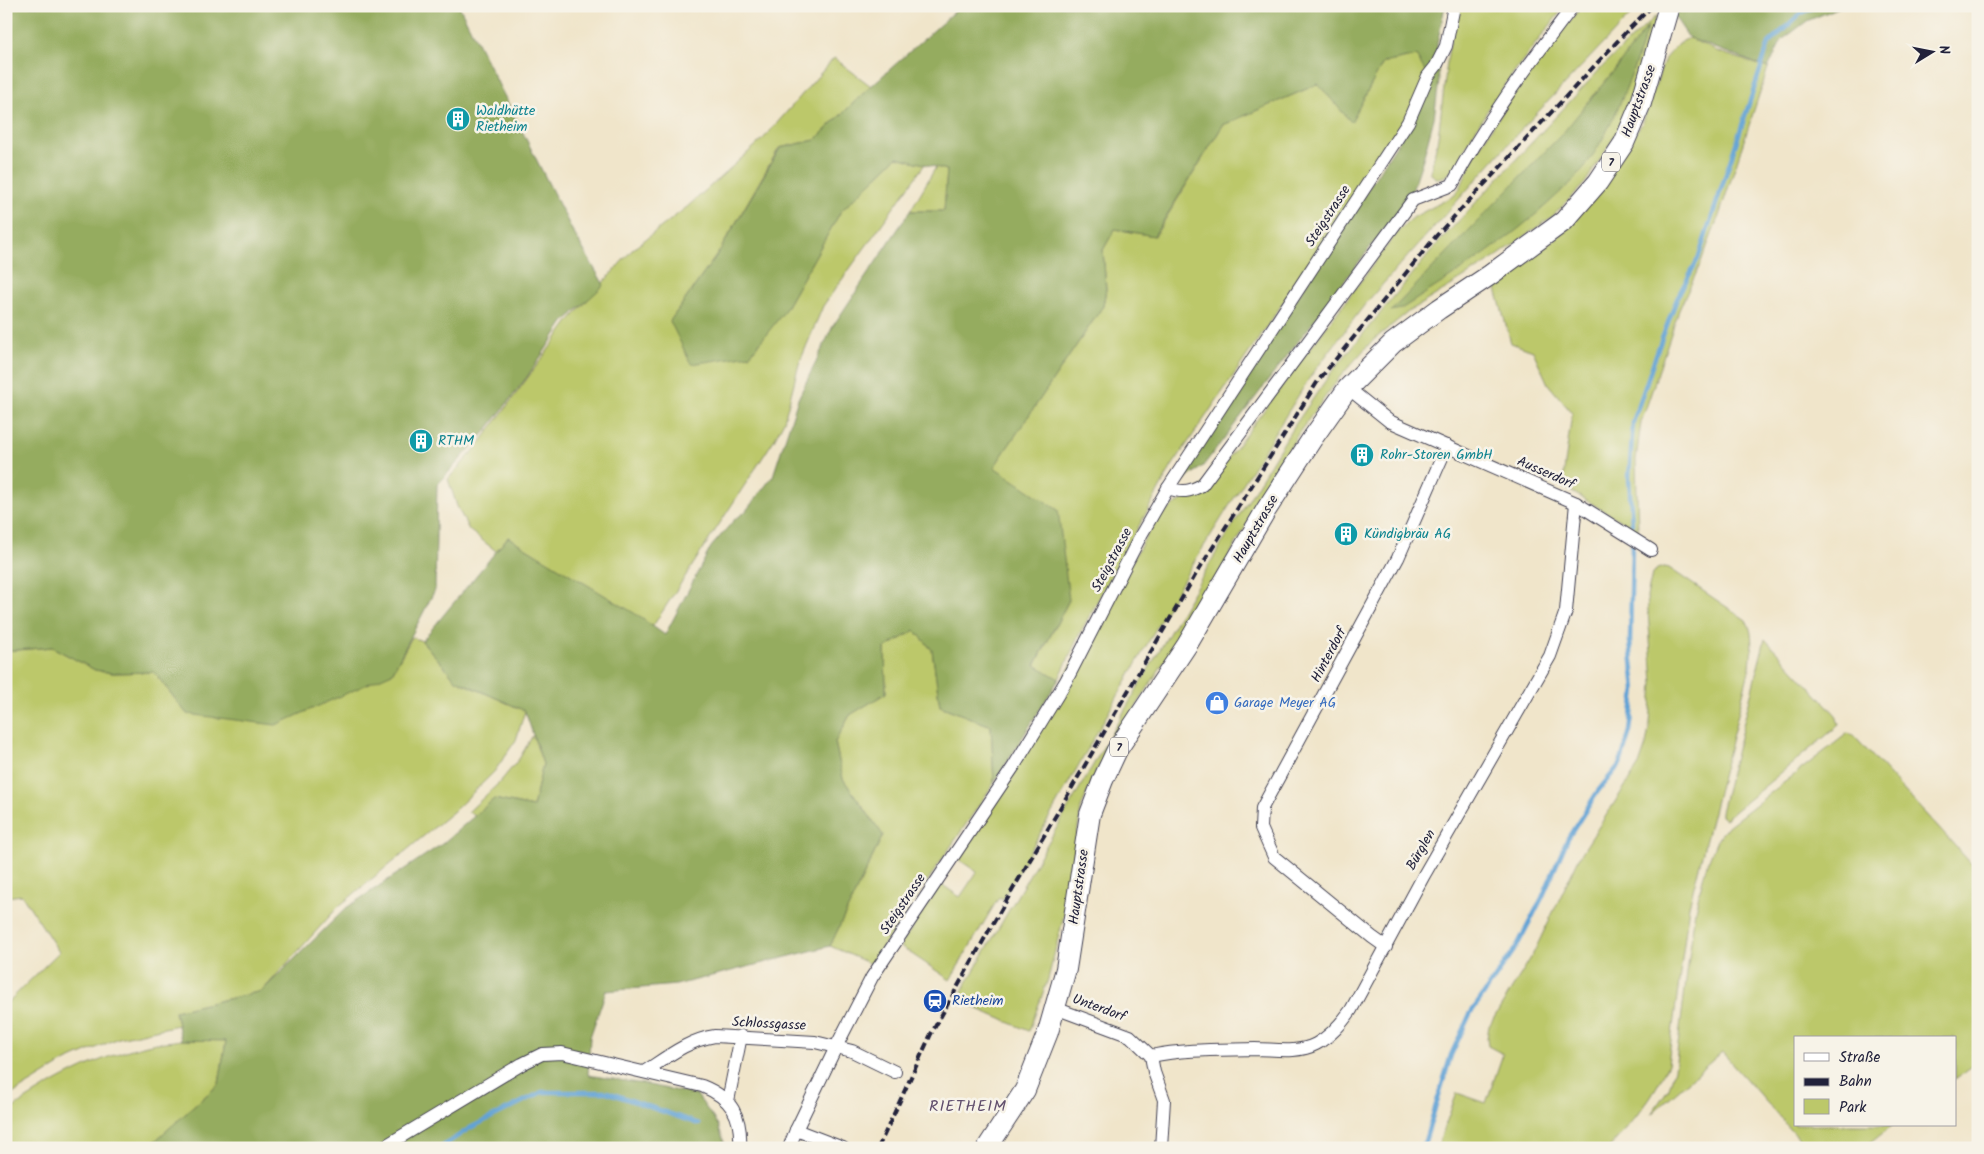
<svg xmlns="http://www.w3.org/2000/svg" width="1984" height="1154" viewBox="0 0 1984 1154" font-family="Kalam,sans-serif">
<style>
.green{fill:#bcc86a;stroke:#6f7552}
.forest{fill:#95ac5e;stroke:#5c674c}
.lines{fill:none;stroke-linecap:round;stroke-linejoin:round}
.stream{stroke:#62a3d5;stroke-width:4.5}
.street-casing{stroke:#413f50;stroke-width:14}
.primary-casing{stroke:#413f50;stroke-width:22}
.street{stroke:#fff;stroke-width:12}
.primary{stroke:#fff;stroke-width:20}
.rail{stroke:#22223b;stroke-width:4;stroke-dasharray:8 4;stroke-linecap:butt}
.labels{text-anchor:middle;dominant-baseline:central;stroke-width:5;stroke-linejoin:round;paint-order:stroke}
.shield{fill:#f7f3e8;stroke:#62616f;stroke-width:1}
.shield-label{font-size:12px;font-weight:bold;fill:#22223b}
.street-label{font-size:14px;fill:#22223b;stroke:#f7f3e8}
.culture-label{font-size:14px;fill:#0d838f;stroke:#f7f3e8;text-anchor:start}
.shop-label{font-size:14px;fill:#366cbe;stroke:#f7f3e8;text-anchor:start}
.transit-label{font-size:14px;fill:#164399;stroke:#f7f3e8;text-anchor:start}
.quarter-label{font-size:16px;letter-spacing:1px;fill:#614f6d;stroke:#f7f3e8}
</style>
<rect width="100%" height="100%" fill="#f7f3e8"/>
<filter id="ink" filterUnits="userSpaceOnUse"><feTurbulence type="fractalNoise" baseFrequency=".02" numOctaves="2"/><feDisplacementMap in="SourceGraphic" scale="10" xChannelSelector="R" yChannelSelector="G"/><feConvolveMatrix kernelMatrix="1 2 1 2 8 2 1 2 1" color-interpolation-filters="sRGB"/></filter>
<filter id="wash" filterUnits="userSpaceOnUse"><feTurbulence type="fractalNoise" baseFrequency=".0096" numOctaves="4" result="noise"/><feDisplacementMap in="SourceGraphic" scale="20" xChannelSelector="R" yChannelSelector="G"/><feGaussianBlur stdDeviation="1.12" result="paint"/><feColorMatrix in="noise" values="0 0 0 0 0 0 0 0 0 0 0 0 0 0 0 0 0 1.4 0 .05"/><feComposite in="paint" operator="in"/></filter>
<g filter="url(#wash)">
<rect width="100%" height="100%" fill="#f0e5ca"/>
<!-- green -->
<g class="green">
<path d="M1457 6H1565C1543 35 1520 62 1500 92 1489 106 1481 122 1471 137 1463 150 1455 179 1436 178L1430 173 1438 138 1448 54Z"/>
<path d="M1582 6H1639L1518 133 1366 303 1310 377 1189 570 1003 899 999 897 950 980 900 946 941 884 960 897 977 872 958 859 1157 518 1214 477 1399 230 1414 217 1455 195 1461 186 1474 156 1507 104Z"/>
<path d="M1657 15 1633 96 1613 139 1585 183 1553 216 1486 264 1408 312 1371 342 1339 378 1298 434 1217 577 1096 771 1081 808 1066 907 1048 979 1029 1031 957 1000 1207 568 1290 432 1330 374 1439 242 1604 65Z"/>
<path d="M1689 38 1719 52 1768 68 1719 216 1700 265 1679 310 1641 423 1636 459 1638 531 1562 486 1572 413 1548 384 1533 351 1511 343 1496 289 1570 226 1643 122 1665 58 1679 43Z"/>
<path d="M1417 56 1433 82 1172 466 1080 633 1059 679 1035 666 1069 600 994 467 1103 306 1106 289 1103 250 1115 229 1155 236 1223 125 1318 84 1351 121 1383 63Z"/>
<path d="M834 58 871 86 815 140 779 148 719 252 670 321 783 313 841 211 897 157 925 164 823 306 799 364 784 421 774 440 653 626 508 537 496 551 469 530 457 506 448 479 477 447 570 320 633 249 687 207 763 139Z"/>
<path d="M936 167 947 170 944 211H910Z"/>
<path d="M1664 567 1669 568 1746 620C1755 634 1751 652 1750 667L1689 906 1668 1064C1654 1098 1633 1120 1609 1148H1437L1457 1093 1486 1103 1503 1054 1488 1046 1487 1038 1489 1026 1532 956 1581 854 1639 765 1646 745 1650 723 1653 683 1647 596 1652 574 1657 569Z"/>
<path d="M915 630 932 650 940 706 991 726 994 783 871 964 830 946 883 835 843 779 835 742 850 715 886 693 885 648Z"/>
<path d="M412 637 422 641 456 680 525 711 516 740 494 772 454 811 338 907 262 991 175 1011 178 1025 119 1038 66 1061 6 1098V1004L59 952 22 895 6 897V651L52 647 95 670 113 673 154 672 187 714 392 673Z"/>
<path d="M1765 639 1836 715 1839 725 1725 819 1721 816V812Z"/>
<path d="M1848 733 1853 735 1978 871V1062L1955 1079V1038H1795V1125H1893L1864 1148H1807L1722 1052 1651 1114 1669 1088 1675 1069 1695 910 1706 867 1717 840 1728 826Z"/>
<path d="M533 735 543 764 533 807 494 799 476 815 468 812 500 782 519 759Z"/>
<path d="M181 1040H226L219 1084 149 1147 6 1148V1113C48 1083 97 1057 147 1045 158 1042 170 1042 181 1040Z"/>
</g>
<!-- forest -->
<g class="forest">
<path d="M6 6H459L572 230 604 285 564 322 527 377 486 431 437 485 435 590 392 673 276 725 187 714 154 672 113 673 95 670 52 647 6 651Z"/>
<path d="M961 6H1445L1437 44 1439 81 1434 118 1423 159 1411 194 1203 466 1178 485 1187 467 1419 110 1432 82 1416 56 1383 63 1351 122 1318 84 1223 125 1154 236 1115 229 1103 250 1106 289 1103 306 994 467 1058 510 1069 600 1035 665 1059 679 994 783 991 726 940 706 932 650 915 630 885 648 886 693 850 715 835 742 843 779 883 835 830 946 676 985 606 991 590 1037 588 1075 644 1084 697 1095 718 1125 726 1148H147L219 1084 226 1041 181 1040 175 1011 262 991 346 908 442 844 494 799 533 807 543 764 525 711 456 680 422 641 508 537 634 613 665 635 711 547 734 520 745 512 773 476 798 399 833 326 910 211H944L947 170 897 157 841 211 783 313 750 355 691 364 670 321 719 252 780 148 815 140 871 86Z"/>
<path d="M1678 6H1842L1807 21 1782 40 1768 68 1689 38 1674 16Z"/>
<path d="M1648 26C1632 74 1611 138 1577 176 1571 184 1562 190 1555 197 1509 241 1454 275 1401 309L1391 311 1562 134 1612 73Z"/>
</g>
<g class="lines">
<!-- stream -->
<g class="stream">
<path d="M1632 524 1629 478 1633 422 1658 349 1678 296 1698 259 1769 43 1800 14 1816 6"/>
<path d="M440 1148 470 1128 542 1092H607L699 1124"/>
<path d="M1423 1148 1451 1055 1470 1014 1517 946 1542 898 1568 838 1598 791 1620 764 1630 731 1635 690 1630 642 1632 545"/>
</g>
</g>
</g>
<g filter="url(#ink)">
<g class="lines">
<!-- street casing -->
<g class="street-casing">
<g id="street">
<path d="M1348 388 1389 421 1576 503 1651 550"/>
<path d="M1168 488C1182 493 1189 492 1202 485L1413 200 1452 185C1486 120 1529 64 1573 6"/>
<path d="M1386 947 1372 937 1274 857 1261 828 1262 808 1398 558 1447 446"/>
<path d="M1055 1008 1130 1036 1151 1056 1154 1072 1164 1100 1161 1148"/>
<path d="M1151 1056C1185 1049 1220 1050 1255 1049 1274 1049 1297 1054 1316 1044 1331 1036 1341 1024 1351 1010L1424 875 1550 656 1566 611 1576 503"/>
<path d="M644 1072C667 1057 688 1040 715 1036L815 1042 852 1051 895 1072"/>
<path d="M728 1101 741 1036"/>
<path d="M796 1130 843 1148"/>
<path d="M382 1148 522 1064 542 1054 562 1053 702 1086C732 1098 742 1116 740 1148"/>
<path d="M789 1148 796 1130 836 1047 872 977 1014 766 1066 681 1141 535 1168 488 1408 122 1428 76 1436 66 1446 46 1454 6"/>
</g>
</g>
<!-- primary casing -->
<g class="primary-casing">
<path id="primary" d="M987 1148 1025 1090 1048 1032 1066 969 1090 814 1103 780 1117 750 1187 645 1266 510 1312 439 1348 388 1393 343 1439 309 1490 275 1564 221 1598 182 1624 143 1641 103 1669 6"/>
</g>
<!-- street -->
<use href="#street" class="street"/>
<!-- primary -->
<use href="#primary" class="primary"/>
<!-- rail -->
<path class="rail" d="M878 1148 931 1034 991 927 1196 574 1318 381 1437 235 1626 32 1652 6"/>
</g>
</g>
<!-- icons -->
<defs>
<g id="building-disc" transform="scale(1.25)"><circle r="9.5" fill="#0f9aa8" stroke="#f7f3e8"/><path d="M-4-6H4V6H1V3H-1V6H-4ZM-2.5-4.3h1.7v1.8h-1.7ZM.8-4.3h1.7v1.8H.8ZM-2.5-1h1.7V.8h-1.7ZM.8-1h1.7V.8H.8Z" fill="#fff"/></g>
<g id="shop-disc" transform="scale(1.25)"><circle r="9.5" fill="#3f7fe0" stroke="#f7f3e8"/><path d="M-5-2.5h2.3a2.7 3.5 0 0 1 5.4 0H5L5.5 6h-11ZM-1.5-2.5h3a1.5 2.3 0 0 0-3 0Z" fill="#fff"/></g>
<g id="station-disc" transform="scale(1.25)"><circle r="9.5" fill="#1a4fb4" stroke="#f7f3e8"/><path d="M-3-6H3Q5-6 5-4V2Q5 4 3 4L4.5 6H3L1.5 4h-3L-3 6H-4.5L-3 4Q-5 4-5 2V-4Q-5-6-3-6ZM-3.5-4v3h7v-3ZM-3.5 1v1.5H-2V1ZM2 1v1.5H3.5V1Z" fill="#fff"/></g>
</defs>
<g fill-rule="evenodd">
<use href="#building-disc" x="458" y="119"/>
<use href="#building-disc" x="421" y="441"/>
<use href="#building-disc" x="1362" y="455"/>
<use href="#building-disc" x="1346" y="534"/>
<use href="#shop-disc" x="1217" y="703"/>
<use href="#station-disc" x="935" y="1001"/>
</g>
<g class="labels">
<!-- shield labels -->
<g class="shield">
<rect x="1602" y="152.5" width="18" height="19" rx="4"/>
<rect x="1110" y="737.5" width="18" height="19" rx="4"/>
</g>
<g class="shield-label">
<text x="1611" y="162">7</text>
<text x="1119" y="747">7</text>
</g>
<!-- street labels -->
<g class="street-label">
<text transform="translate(1639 101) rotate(-70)">Hauptstrasse</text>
<text transform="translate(1328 216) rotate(-57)">Steigstrasse</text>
<text transform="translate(1546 473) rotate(24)">Ausserdorf</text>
<text transform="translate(1256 529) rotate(-60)">Hauptstrasse</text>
<text transform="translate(1112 560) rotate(-62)">Steigstrasse</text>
<text transform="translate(1329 655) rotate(-62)">Hinterdorf</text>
<text transform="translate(1421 850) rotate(-60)">Bürglen</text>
<text transform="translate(1079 887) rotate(-82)">Hauptstrasse</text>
<text transform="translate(903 904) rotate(-56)">Steigstrasse</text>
<text transform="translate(1099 1008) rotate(20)">Unterdorf</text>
<text transform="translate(769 1024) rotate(3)">Schlossgasse</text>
</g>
<!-- culture labels -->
<g class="culture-label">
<text x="476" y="111">Waldhütte<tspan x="476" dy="16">Rietheim</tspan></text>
<text x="438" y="441">RTHM</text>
<text x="1380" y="455">Rohr-Storen GmbH</text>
<text x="1364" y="534">Kündigbräu AG</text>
</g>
<!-- shop labels -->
<g class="shop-label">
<text x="1234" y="703">Garage Meyer AG</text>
</g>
<!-- transit labels -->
<g class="transit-label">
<text x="952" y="1001">Rietheim</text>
</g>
<!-- quarter labels -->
<g class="quarter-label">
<text x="968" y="1106">RIETHEIM</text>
</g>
</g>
<!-- margin -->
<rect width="1984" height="1154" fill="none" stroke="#f7f3e8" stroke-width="25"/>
<!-- legend -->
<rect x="1794" y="1036" width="162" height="90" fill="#f7f3e8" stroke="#a29fa3"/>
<rect x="1804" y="1053" width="25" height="8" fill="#ffffff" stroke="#a29fa3"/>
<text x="1839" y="1062" font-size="15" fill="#22223b">Straße</text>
<rect x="1804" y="1078" width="25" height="8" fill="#22223b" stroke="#a29fa3"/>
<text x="1839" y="1086" font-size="15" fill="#22223b">Bahn</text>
<rect x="1804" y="1099" width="25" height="15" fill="#bcc86a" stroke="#a29fa3"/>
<text x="1839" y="1112" font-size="15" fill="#22223b">Park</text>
<!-- north arrow -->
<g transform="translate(1932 52) rotate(80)" stroke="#f7f3e8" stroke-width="4" paint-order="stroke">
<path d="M0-4L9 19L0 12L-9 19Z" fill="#22223b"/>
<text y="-8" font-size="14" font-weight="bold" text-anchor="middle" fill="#22223b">N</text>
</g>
</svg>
